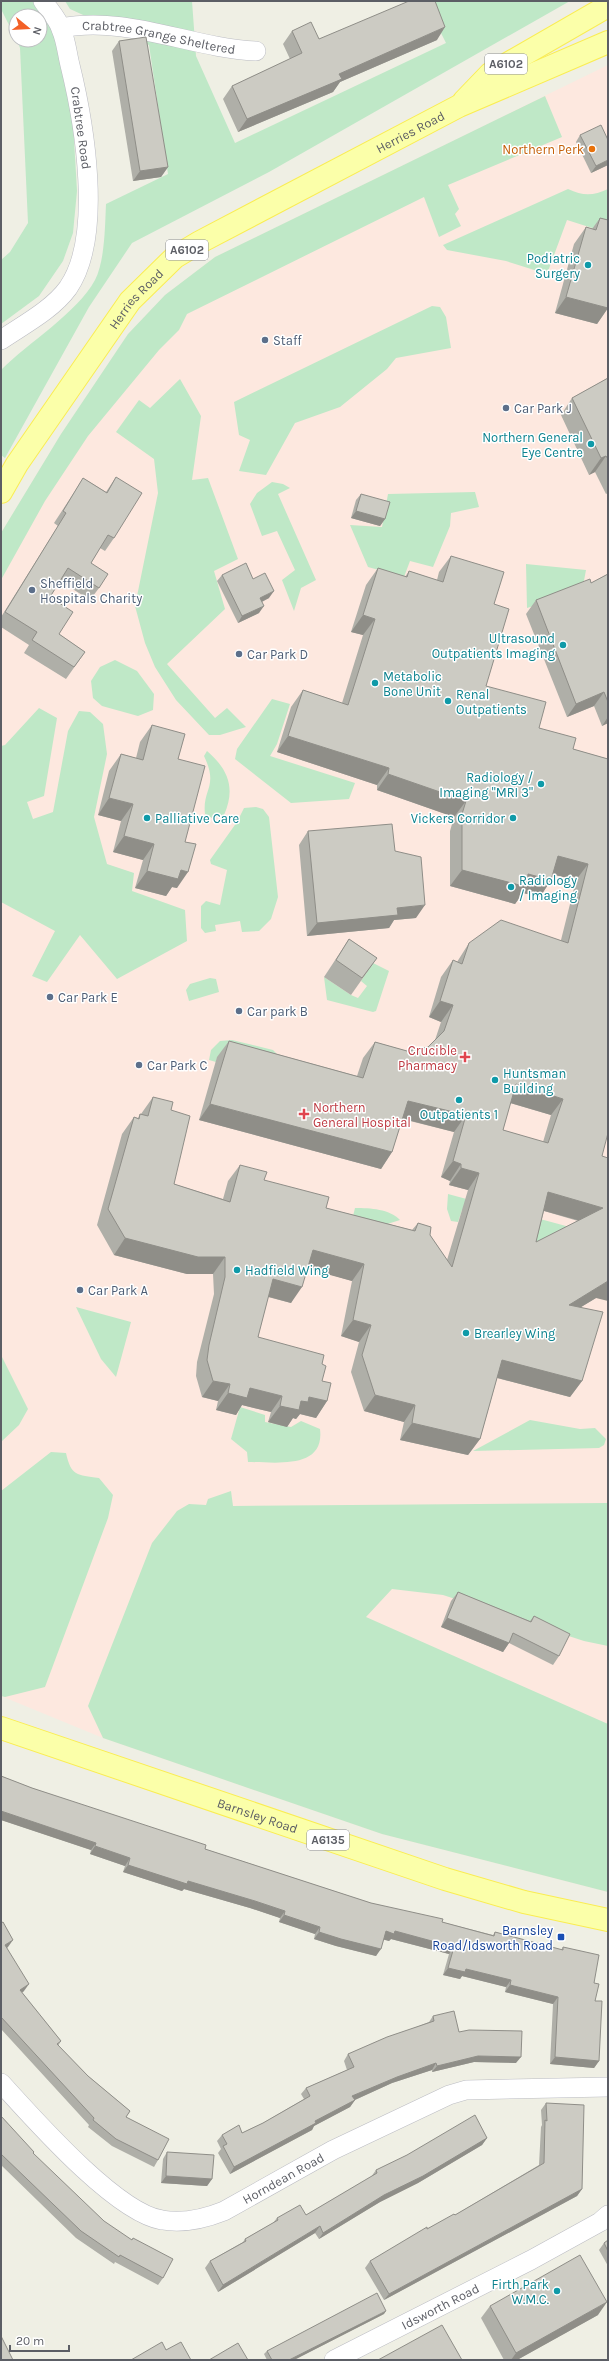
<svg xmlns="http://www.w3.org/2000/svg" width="609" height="2361" viewBox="0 0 609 2361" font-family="Karla,sans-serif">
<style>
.medical{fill:#fde8df}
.green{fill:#bfe8c7}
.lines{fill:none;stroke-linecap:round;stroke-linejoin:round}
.minor-casing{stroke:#bbbcc3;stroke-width:20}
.primary-casing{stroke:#faed52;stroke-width:24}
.minor{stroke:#fff;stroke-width:19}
.primary{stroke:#fbffa9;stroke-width:22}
.wall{fill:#afafa8;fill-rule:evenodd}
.shaded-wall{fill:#8f8e88}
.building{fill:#cccbc3;stroke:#8f8e88;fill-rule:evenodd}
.food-dot{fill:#e8710a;stroke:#fff;stroke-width:1.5}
.culture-dot{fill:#0f9aa8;stroke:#fff;stroke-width:1.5}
.service-dot{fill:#5c6f8a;stroke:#fff;stroke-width:1.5}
.health-dot{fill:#e0444e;stroke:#fff;stroke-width:1.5}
.transit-dot{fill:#1a4fb4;stroke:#fff;stroke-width:1.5}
.labels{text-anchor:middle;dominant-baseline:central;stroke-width:3;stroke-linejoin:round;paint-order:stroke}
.shield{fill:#fff;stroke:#8d8e93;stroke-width:1}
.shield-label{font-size:12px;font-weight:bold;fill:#5c5e65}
.street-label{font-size:13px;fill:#5c5e65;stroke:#fff}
.food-label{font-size:13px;fill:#c56008;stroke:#fff;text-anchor:end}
.culture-label{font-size:13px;fill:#0d838f;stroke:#fff;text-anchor:start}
.service-label{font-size:13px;fill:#4e5e75;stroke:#fff;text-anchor:start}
.health-label{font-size:13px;fill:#be3a42;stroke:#fff;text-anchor:end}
.transit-label{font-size:13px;fill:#164399;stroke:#fff;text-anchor:end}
</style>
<rect width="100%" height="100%" fill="#efefe4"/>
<!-- medical -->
<path class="medical" d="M608 65V1892L382 1834 103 1738 1 1696V533L61 434 128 334 165 295 215 257Z"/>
<!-- green -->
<g class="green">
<path d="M1 1H35L53 31 73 122 77 191 73 233 63 261 39 296 1 324V260L10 252 28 223 20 48 17 40H40V16H16V39L1 9Z"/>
<path d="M65 1H192L196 56 235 143 446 43 425 1H570L269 172 132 243 89 307 5 458 1 455V370C29 342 77 313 95 280 105 261 105 225 106 204L168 174 149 45 70 9Z"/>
<path d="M545 96 562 137 448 185 459 209 455 214 461 226 439 237 424 197 187 314 179 330 159 350 88 436 45 501 1 580V533L61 434 128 334 165 295 215 257Z"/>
<path d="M568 189C583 196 593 196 608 189V233L567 220 547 274 506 261 447 250 443 245Z"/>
<path d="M432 306 440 307 446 317 451 348 396 358 387 369 340 407 295 423 266 475 239 471 250 440 239 435 234 402Z"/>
<path d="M180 379 201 416 192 480 208 478 238 559 214 571 225 609 167 664 215 718 227 708 246 727 220 735H209L176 700 155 667 145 643 135 606 158 493 154 459 116 432 139 400 150 408Z"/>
<path d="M272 482 283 484 290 488 278 494 316 580 301 588 294 611 282 580 295 570 277 531 262 536 250 504 257 493Z"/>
<path d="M475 492 479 507 451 513 450 526 433 567 410 561 404 577 368 567 350 525 382 527 388 494Z"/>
<path d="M526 564 586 570 582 591 527 608Z"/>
<path d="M115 660 137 671 154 694 153 710 138 716 102 706 93 698 91 681 100 667Z"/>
<path d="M272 699 290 704 277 744 270 756 355 783 349 799 291 803 235 759 237 749Z"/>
<path d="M39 708 57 718 44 796 27 802 33 819 53 812 68 731 79 711 90 712 103 724 107 754 94 817 107 864 134 873 132 891 185 910 187 941 117 979 80 935 47 982 32 976 55 931 1 902V746L5 745Z"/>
<path d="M207 751C228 769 236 788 224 815L212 818 205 814C202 789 219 787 204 756Z"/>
<path d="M256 807 263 809 269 817 278 897 271 919 259 931 242 932 240 921 215 925 216 931 205 933 201 928V906L206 901 220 905 227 870 211 864 210 860 237 822 244 808Z"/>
<path d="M373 963 389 971 376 1011 373 1012 327 1000 324 977 351 995 358 998 367 986 361 981Z"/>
<path d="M210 978 216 979 219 992 189 1001 186 990 190 984Z"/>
<path d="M232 1040 273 1050 278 1055 217 1058 216 1062 209 1060 211 1050 220 1041Z"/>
<path d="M448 1194 588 1232 528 1244 462 1210 458 1222 451 1221 447 1209Z"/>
<path d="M355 1208C371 1208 389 1209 400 1220L378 1227 351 1224Z"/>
<path d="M76 1307 131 1322 116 1377 101 1359Z"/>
<path d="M1 1355 28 1409 19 1425 1 1442Z"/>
<path d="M240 1407 265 1415V1422L291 1427 301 1421 320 1429C325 1470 276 1462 248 1462L247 1452 231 1439Z"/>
<path d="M530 1420 580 1429 595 1428 606 1439 604 1445 599 1448 473 1451Z"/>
<path d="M51 1452 66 1453C71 1476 77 1475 99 1478L113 1495 108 1518 45 1687 5 1697 1 1696V1491Z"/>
<path d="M231 1491 233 1506 608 1503V1646L584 1641 443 1595 392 1589 366 1617 608 1724V1892L382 1834 103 1738 88 1706 152 1543 177 1511 189 1504 206 1505 208 1499Z"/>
</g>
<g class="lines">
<!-- minor casing -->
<g class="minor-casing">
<g id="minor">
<path id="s1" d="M61 28C127 15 191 48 256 51"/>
<path d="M1 340C23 325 52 310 68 288 104 236 84 122 70 65 67 53 66 40 61 29 58 19 49 10 43 1"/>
<path id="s2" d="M1 2083C33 2118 116 2213 162 2220 184 2224 204 2219 224 2211L333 2150 449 2095 466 2090 608 2087"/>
<path id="s3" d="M334 2360 531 2260 600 2222 608 2215"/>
</g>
</g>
<!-- primary casing -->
<g class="primary-casing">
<g id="primary">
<path d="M464 101 490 74 608 6"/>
<path id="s4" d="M1 492 17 464 130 301 175 257 200 242 459 106 608 42"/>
<path id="s5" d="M1 1728 445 1879 524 1902 608 1920"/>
</g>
</g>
<!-- minor -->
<use href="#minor" class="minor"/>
<!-- primary -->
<use href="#primary" class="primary"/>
</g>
<!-- wall -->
<g class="wall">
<path d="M292 31 319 39 437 40 340 82 333 92 238 132 223 99 232 86 290 59 283 44Z"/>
<path d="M119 41 168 167 161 177 133 181 112 51Z"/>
<path d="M580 135 608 165 591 173 576 142Z"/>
<path d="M600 218 608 220V308L597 324 555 313 574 244 586 227 592 229Z"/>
<path d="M608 378V493L606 494 595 472 589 475 561 415 572 398Z"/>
<path d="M116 477 114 538 105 551 100 548 91 563 99 588 90 600 60 581 50 597 59 634 85 652 66 679 24 653 29 645 1 627V617L58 526 54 523 75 491 83 478 106 492Z"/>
<path d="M361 494 385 519 380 526 351 518 356 500Z"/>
<path d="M451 556 494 604 486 686 539 728 573 749 608 759 602 1156 596 1298 581 1307 582 1381 570 1397 497 1378 480 1439 468 1455 400 1440 404 1422 364 1411 351 1372 359 1342 341 1336 352 1281 308 1268 291 1303 268 1297 258 1337 322 1364V1381L327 1401 316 1418 300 1414 296 1419 293 1418 287 1427 268 1422 271 1412 242 1405 236 1415 216 1410 218 1401 202 1397 196 1376 197 1362 214 1294 213 1274H187L114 1255 97 1225 122 1134 134 1117 138 1118 140 1114H141L153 1097 171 1110 174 1184 223 1199 228 1181 240 1165 264 1180 326 1208 412 1230 418 1223 430 1235 447 1260 468 1190 449 1185 450 1181 441 1177 454 1132 402 1119 392 1152 381 1169 199 1120 217 1057 229 1041 357 1076 363 1058 375 1042 407 1051 428 1047 435 1040 441 1022 429 1017 441 977 453 960 457 962 469 943 561 940 576 880 553 874 551 880 540 897 523 893 515 904 450 886V831L454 817 377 790V785L277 752 291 707 303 690 342 703 363 635 351 632 366 585 378 568 405 577 409 571 437 580 439 572ZM510 1103 551 1115 543 1142 503 1130ZM544 1211 578 1221 536 1242Z"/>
<path d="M608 574V723L602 726 594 706 567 717 526 614 536 600 591 583Z"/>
<path d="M222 575 253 579 269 598 262 602 259 613 238 623 217 581Z"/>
<path d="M152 725 178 759 185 842 177 888 172 887 166 896 135 888 143 860 113 852 121 821 98 815 109 771 121 754 136 758 140 742Z"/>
<path d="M308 831 395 851 416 918 394 920 389 928 307 936 299 845Z"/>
<path d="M349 939 377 958 351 995 324 977Z"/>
<path d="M458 1592 530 1621 534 1616 559 1656 553 1665 509 1643 503 1652 441 1627 451 1601Z"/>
<path d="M1 1776 32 1788 205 1849 371 1903 442 1922 493 1935 495 1932 561 1950 563 1947 594 1983 599 2061 594 2068 550 2064 553 2004 505 1992 506 1987 462 1976 460 1979 443 1975 449 1954 391 1939 389 1941 384 1939 376 1956 336 1946 314 1939 315 1934 279 1922 280 1918 250 1908 184 1889 182 1891 123 1872 125 1866 90 1854 91 1850 1 1820Z"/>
<path d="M1 1923 8 1947 7 1948 24 1991 22 1993 61 2041 58 2046 88 2076 130 2111 126 2117 158 2160 154 2167 112 2146 88 2127 89 2125 1 2029Z"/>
<path d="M433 2016 459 2032 516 2063 474 2062 432 2072V2070L392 2083 355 2100 350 2107 314 2126 312 2130 230 2174 218 2153 221 2149 217 2141 222 2135 242 2133 263 2123 304 2099 301 2094 306 2088 347 2070 344 2061 348 2054 429 2022Z"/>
<path d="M546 2103 582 2189 577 2196 384 2300 365 2268 370 2261 427 2229 455 2215 539 2165 541 2127 542 2125 541 2110Z"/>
<path d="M1 2116 33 2154 163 2278 158 2285 115 2262 114 2264 76 2238 1 2165Z"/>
<path d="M487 2138 482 2145 418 2183 380 2202 319 2239 315 2233 218 2292 205 2268 210 2261 243 2242 245 2239 273 2223 277 2218 306 2215 371 2177 376 2170Z"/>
<path d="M167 2152 212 2179 207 2186 161 2183 163 2159Z"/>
<path d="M608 2240V2266L599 2250 604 2243Z"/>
<path d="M490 2306 598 2315 517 2360H504L481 2318Z"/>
<path d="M384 2314 294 2360H267L264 2354 267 2351Z"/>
</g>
<!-- shaded-wall -->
<g class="shaded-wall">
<path d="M445 27 437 40 340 82 333 92 238 132 247 119 339 74Z"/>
<path d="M608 160V165L591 173 596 166Z"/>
<path d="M168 167 161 177 133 181 140 171Z"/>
<path d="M566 297 608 308 597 324 555 313Z"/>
<path d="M606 456 595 472 589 475 601 458Z"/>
<path d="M356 511 385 519 380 526 351 518Z"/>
<path d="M274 591 269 598 255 605 260 598Z"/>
<path d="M264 606 259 613 238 623 242 616Z"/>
<path d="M363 615 375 619 363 635 351 632Z"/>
<path d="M604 692 594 706 567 717 576 704Z"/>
<path d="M608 717V723L602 726Z"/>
<path d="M288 736 389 768 377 785 277 752Z"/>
<path d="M388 774 466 801 454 817 377 790Z"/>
<path d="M109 798 133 804 121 821 98 815Z"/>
<path d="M124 836 154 844 143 860 113 852Z"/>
<path d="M558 856 588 864 576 880 546 873Z"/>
<path d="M181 870 188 872 177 888 172 887 166 896 135 888 147 871Z"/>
<path d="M462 870 528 874 551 880 540 897 523 893 515 904 450 886Z"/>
<path d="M425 905 416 918 394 920 389 928 307 936 317 923 397 908Z"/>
<path d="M440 1001 453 1005 441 1022 429 1017Z"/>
<path d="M516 1084 563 1099 551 1115 504 1101Z"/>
<path d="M408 1101 466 1115 454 1132 396 1117Z"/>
<path d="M210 1104 392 1152 381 1169 199 1120Z"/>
<path d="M453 1161 461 1164 450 1181 441 1177Z"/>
<path d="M461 1168 479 1173 468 1190 449 1185Z"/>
<path d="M548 1192 603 1208 592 1224 537 1209Z"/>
<path d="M125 1238 225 1257 213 1274H187L114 1255Z"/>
<path d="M313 1250 364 1264 352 1281 301 1267Z"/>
<path d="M273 1279 302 1287 291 1303 262 1295Z"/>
<path d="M608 1281V1301L596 1298 558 1321 569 1305Z"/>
<path d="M353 1320 371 1325 359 1342 341 1336Z"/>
<path d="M502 1360 582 1381 570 1397 490 1376Z"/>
<path d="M213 1381 230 1384 218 1401 202 1397Z"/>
<path d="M250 1388 282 1396 271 1412 242 1405 236 1415 216 1410 228 1393Z"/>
<path d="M375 1395 415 1405 404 1422 364 1411Z"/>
<path d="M309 1397 327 1401 316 1418 300 1414 296 1419 293 1418 287 1427 268 1422 280 1406 301 1401Z"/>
<path d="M412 1423 480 1439 468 1455 400 1440Z"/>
<path d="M447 1618 509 1643 503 1652 441 1627Z"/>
<path d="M1 1811 96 1843 91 1850 1 1820Z"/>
<path d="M95 1846 130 1858 125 1866 90 1854Z"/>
<path d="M128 1865 188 1881 255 1901 285 1911 280 1918 250 1908 184 1889 182 1891 123 1872Z"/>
<path d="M284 1915 320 1927 315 1934 279 1922Z"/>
<path d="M386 1931H395L454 1947 449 1954 391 1939 389 1941 381 1939Z"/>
<path d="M319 1932 381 1949 376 1956 336 1946 314 1939Z"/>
<path d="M13 1940 8 1947 1 1951 5 1945Z"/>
<path d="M448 1968 466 1969 511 1980 506 1987 462 1976 460 1979 443 1975Z"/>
<path d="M29 1984 24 1991 15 1997 20 1990Z"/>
<path d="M510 1985 558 1997 553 2004 505 1992Z"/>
<path d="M478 2056 521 2057 516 2063 474 2062 432 2072 437 2066Z"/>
<path d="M555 2057 599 2061 594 2068 550 2064Z"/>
<path d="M436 2063 432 2070 392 2083 348 2103 352 2096 397 2077Z"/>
<path d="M355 2100 350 2107 314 2126 312 2130 230 2174 234 2167 315 2121Z"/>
<path d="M487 2138 482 2145 418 2183 380 2202 319 2239 323 2233 384 2195Z"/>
<path d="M166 2176 212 2179 207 2186 161 2183Z"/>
<path d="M582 2189 577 2196 384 2300 389 2294Z"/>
<path d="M320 2226 315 2233 218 2292 223 2285Z"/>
<path d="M607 2302 598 2315 517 2360H511L516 2353Z"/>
<path d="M386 2311 384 2314 294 2360H289Z"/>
</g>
<!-- building -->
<g class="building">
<path d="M409 1H435L445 27 339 74 342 79 247 119 232 86 302 53 292 31 311 22 319 39Z"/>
<path d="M146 37 168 167 140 171 119 41Z"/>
<path d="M601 125 608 140V160L596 166 580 135Z"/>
<path d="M600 218 608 220V308L566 297 586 227 596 230Z"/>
<path d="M608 378V459L606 456 601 458 572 398Z"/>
<path d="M116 477 142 493 114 538 108 535 91 563 108 574 99 588 68 568 50 597 73 612 59 634 85 652 74 667 32 640 37 632 5 612 66 513 63 511 83 478 107 493Z"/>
<path d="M361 494 390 502 385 519 356 511Z"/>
<path d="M451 556 504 572 494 604 509 609 486 686 546 702 539 728 576 738 573 749 608 759V1133L602 1156 608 1158V1281L569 1305 603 1312 582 1381 502 1360 480 1439 412 1423 415 1405 375 1395 362 1355 371 1325 353 1320 364 1264 313 1250 302 1287 273 1279 258 1337 324 1355 322 1364 326 1366 322 1381 331 1383 327 1401 309 1397 308 1402 301 1401 299 1410 280 1406 282 1396 250 1388 247 1398 228 1393 230 1384 213 1381 207 1360 209 1345 225 1277V1257H198L125 1238 108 1209 134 1117 139 1119 140 1114 148 1116 153 1097 173 1102 171 1110 190 1116 174 1184 230 1202 240 1165 267 1172 264 1180 329 1197 326 1208 415 1231 418 1223 431 1227 430 1235 452 1267 479 1173 461 1168V1164L453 1161 466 1115 408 1101 392 1152 210 1104 229 1041 363 1078 375 1042 407 1051 428 1047 444 1031 453 1005 440 1001 453 960 462 964 469 943 501 920 568 943 588 864 558 856 551 880 528 874 527 887 462 870V814L466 801 388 774 389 768 288 736 303 690 348 705 375 619 363 615 378 568 407 577 409 571 443 582ZM516 1084 563 1099 548 1143 503 1130ZM548 1192 603 1208 536 1242Z"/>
<path d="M246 563 253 579 265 573 274 591 260 598 264 606 242 616 222 575Z"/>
<path d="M608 574V702L604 692 576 704 536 600 590 579 591 583Z"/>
<path d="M152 725 185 734 178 759 205 766 185 842 196 844 188 872 181 870 178 879 147 871 154 844 124 836 133 804 109 798 121 754 143 760Z"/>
<path d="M392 824 395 851 421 857 425 905 397 908 398 915 317 923 308 831Z"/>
<path d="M349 939 377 958 362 978 336 960Z"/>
<path d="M458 1592 531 1622 534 1616 570 1634 559 1656 513 1633 509 1643 447 1618Z"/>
<path d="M1 1776 32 1788 206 1845 205 1849 371 1903 443 1919 442 1922 494 1936 495 1932 563 1950V1947L599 1955 594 1983 599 1984 595 2001H602L599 2061 555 2057 558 1997 510 1985 511 1980 466 1969 465 1972 448 1968 454 1947 395 1931 394 1934 386 1931 381 1949 341 1939 319 1932 320 1927 284 1915 285 1911 255 1901 188 1881 187 1884 128 1865 130 1858 95 1846 96 1843 1 1811Z"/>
<path d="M3 1922 13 1940 5 1945 29 1984 20 1990 61 2041 57 2044 88 2076 130 2111 126 2117 169 2139 158 2160 116 2139 93 2120 94 2118 1 2017V1923Z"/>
<path d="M454 2011 459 2032 469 2030 522 2031 521 2057 478 2056 437 2066 436 2063 397 2077 352 2096 355 2100 315 2121 316 2123 234 2167 223 2146 227 2144 222 2135 239 2125 242 2133 263 2123 310 2096 306 2088 354 2067 348 2054 387 2037 434 2021 433 2016Z"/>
<path d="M546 2103 584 2105 582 2189 389 2294 370 2261 427 2227V2229L454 2214 455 2215 544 2163 545 2120 547 2121Z"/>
<path d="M475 2115 487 2138 423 2176 384 2195 323 2233 320 2226 223 2285 210 2261 246 2241 245 2239 278 2220 277 2218 300 2205 306 2215 377 2173 376 2170 407 2155Z"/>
<path d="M1 2116 34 2152 33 2153 104 2221 132 2240 133 2238 173 2259 163 2278 120 2255 119 2257 81 2231 1 2154Z"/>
<path d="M167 2152 214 2155 212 2179 166 2176Z"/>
<path d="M608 2240V2251L604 2243Z"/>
<path d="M580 2255 607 2302 516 2353 490 2306Z"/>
<path d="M377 2293 386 2311 289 2360H272L267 2351Z"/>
<path d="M442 2325 462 2360H378Z"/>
<path d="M1 2336 13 2360H1Z"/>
<path d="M162 2342 166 2350 181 2342 191 2360H131Z"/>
<path d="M238 2343 248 2360H209Z"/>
</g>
<!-- markers -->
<circle class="food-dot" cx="592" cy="149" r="4"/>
<g class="culture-dot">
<circle cx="588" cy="265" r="4"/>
<circle cx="591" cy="444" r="4"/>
<circle cx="563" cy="645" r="4"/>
<circle cx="375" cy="683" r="4"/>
<circle cx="448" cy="701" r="4"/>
<circle cx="541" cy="784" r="4"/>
<circle cx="147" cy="818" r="4"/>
<circle cx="513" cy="818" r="4"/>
<circle cx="511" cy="887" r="4"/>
<circle cx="495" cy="1080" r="4"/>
<circle cx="459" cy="1100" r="4"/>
<circle cx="237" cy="1270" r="4"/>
<circle cx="466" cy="1333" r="4"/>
<circle cx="557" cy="2291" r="4"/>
</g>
<g class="service-dot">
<circle cx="265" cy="340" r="4"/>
<circle cx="506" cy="408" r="4"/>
<circle cx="32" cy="590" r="4"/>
<circle cx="239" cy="654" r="4"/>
<circle cx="50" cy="997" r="4"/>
<circle cx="239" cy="1011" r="4"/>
<circle cx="139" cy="1065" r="4"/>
<circle cx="80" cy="1290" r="4"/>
</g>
<g class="health-dot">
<path d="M463 1051h4v4h4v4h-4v4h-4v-4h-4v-4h4z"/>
<path d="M302 1108h4v4h4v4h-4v4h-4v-4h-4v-4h4z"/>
</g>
<rect class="transit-dot" x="557" y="1933" width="8" height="8" rx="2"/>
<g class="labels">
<!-- shield labels -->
<g class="shield">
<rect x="485" y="54" width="42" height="20" rx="3"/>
<rect x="166" y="240" width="42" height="20" rx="3"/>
<rect x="307" y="1830" width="42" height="20" rx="3"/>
</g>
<g class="shield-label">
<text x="506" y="64">A6102</text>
<text x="187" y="250">A6102</text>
<text x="328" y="1840">A6135</text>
</g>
<!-- street labels -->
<g class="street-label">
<text stroke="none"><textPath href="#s1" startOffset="99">Crabtree Grange Sheltered</textPath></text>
<text transform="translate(81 128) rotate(82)">Crabtree Road</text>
<text stroke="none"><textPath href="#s4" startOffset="560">Herries Road</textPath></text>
<text stroke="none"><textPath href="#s4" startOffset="236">Herries Road</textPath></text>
<text stroke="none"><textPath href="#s5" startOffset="271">Barnsley Road</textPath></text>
<text stroke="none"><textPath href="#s2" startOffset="345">Horndean Road</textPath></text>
<text stroke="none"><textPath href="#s3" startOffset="119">Idsworth Road</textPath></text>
</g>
<!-- food labels -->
<g class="food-label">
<text x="584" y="149">Northern Perk</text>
</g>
<!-- culture labels -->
<g class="culture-label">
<text x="580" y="258" text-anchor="end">Podiatric<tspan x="580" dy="15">Surgery</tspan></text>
<text x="583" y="437" text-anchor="end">Northern General<tspan x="583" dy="15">Eye Centre</tspan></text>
<text x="555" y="638" text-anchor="end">Ultrasound<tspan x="555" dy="15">Outpatients Imaging</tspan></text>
<text x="383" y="676">Metabolic<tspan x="383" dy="15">Bone Unit</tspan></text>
<text x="456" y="694">Renal<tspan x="456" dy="15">Outpatients</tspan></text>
<text x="533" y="777" text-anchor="end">Radiology /<tspan x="533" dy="15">Imaging "MRI 3"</tspan></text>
<text x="155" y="818">Palliative Care</text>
<text x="505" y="818" text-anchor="end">Vickers Corridor</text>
<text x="519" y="880">Radiology<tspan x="519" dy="15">/ Imaging</tspan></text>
<text x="503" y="1073">Huntsman<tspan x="503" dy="15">Building</tspan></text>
<text x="459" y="1114" text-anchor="middle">Outpatients 1</text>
<text x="245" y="1270">Hadfield Wing</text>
<text x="474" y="1333">Brearley Wing</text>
<text x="549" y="2284" text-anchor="end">Firth Park<tspan x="549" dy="15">W.M.C.</tspan></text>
</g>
<!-- service labels -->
<g class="service-label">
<text x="273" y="340">Staff</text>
<text x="514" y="408">Car Park J</text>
<text x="40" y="583">Sheffield<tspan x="40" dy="15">Hospitals Charity</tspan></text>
<text x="247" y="654">Car Park D</text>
<text x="58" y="997">Car Park E</text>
<text x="247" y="1011">Car park B</text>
<text x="147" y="1065">Car Park C</text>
<text x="88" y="1290">Car Park A</text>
</g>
<!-- health labels -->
<g class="health-label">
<text x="457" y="1050">Crucible<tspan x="457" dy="15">Pharmacy</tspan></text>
<text x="313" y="1107" text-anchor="start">Northern<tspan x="313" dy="15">General Hospital</tspan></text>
</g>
<!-- transit labels -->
<g class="transit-label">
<text x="553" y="1930">Barnsley<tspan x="553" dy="15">Road/Idsworth Road</tspan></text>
</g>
</g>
<!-- border -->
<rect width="609" height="2361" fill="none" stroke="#5c5e65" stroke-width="4"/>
<!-- north arrow -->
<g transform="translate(28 28) rotate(108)"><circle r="19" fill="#ffffff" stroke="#bebfc1"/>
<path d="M0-3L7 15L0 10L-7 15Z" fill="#f36026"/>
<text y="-6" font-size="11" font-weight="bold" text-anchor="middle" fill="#5c5e65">N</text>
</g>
<!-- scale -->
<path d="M10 2345v6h59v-6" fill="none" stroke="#5c5e65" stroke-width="2"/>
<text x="16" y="2345" font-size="12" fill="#5c5e65" stroke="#ffffff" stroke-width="3" paint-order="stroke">20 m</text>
</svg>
